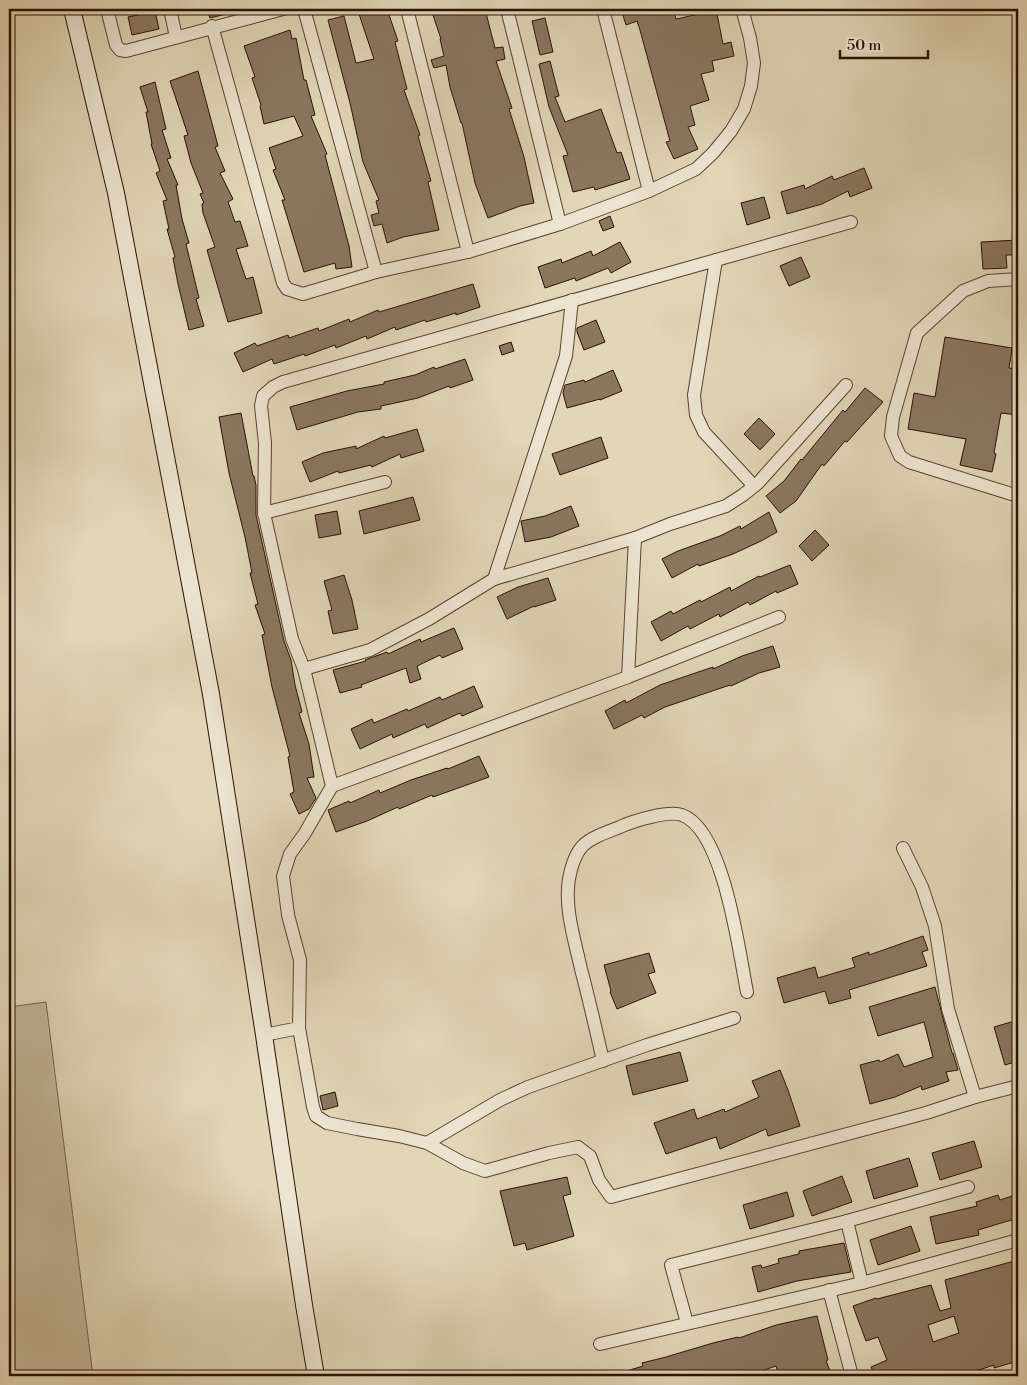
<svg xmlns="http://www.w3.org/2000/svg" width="1027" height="1385" viewBox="0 0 1027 1385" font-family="'Libre Bodoni',serif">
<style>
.green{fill:#c2b598;stroke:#76634d}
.building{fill:#8a7760;stroke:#2b1102;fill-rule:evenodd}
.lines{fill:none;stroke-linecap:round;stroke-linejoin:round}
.minor-casing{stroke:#58422f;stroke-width:14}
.secondary-casing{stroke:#2b1102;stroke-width:18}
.minor{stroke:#ece4d0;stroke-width:12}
.secondary{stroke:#ece4d0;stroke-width:16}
</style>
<rect width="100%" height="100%" fill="#e1d6b7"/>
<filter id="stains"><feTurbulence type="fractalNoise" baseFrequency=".004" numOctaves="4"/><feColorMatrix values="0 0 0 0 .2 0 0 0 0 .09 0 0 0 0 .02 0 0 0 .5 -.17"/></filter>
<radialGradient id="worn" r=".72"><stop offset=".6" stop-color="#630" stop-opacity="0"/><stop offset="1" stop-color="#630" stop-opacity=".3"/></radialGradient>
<!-- green -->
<path class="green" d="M46 1002 93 1376H9V1007Z"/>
<!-- building -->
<g class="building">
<path d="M207 9H238V11L210 18Z"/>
<path d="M375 9H387L398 41 395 42 407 89 404 90 420 135 418 136 431 181 428 182 439 230 403 237 387 243 382 224 374 226 371 215 379 213 376 201 379 200 363 162 350 103 328 20 344 16 356 63 374 59 359 14Z"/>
<path d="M431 9H485L495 48 503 47 505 59 496 61 512 108 509 109 524 157 534 203 520 206 488 218 475 183 462 123H461L450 87 446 65 434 68 431 60 444 56 440 39H441Z"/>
<path d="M621 9H673L676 19 699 14 698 12 716 9 723 44 731 42 734 56 712 61 714 71 701 74 709 100 690 106 695 125 688 127 698 149 674 159 666 142 670 141 640 30 637 21 626 25Z"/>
<path d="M155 11 159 29 132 35 128 17Z"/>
<path d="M545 18 553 52 540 55 532 21Z"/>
<path d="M290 30 292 39 296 38 304 80H306L315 115 311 116 327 154 325 155 349 246 352 267 336 269 335 263 304 272 282 200H285L273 170 276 169 269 148 303 136 294 116 264 124 260 106 261 105 252 78 255 77 244 46Z"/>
<path d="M550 61 559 96 555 97 565 122 601 109 617 153 621 152 630 179 595 190 594 187 573 192 563 156 568 155 549 107 539 64Z"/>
<path d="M198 71 218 146 215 147 225 171 220 173 233 199 228 202 235 222 240 221 248 246 236 249 246 279 253 277 262 313 228 322 207 250 215 247 203 213 202 204 204 203 200 194 203 193 191 163 184 136 188 135 170 81Z"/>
<path d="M155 82 166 129 162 130 171 158 167 159 178 185H176L182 219 189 243 186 244 199 298 196 299 204 326 189 330 178 284 173 258 175 257 167 229H169L163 201 167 200 156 173 160 171 151 144H152L146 112H148L140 87Z"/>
<path d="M864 168 872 188 850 197 848 191 822 204 787 214 781 192 804 185 805 189 832 176 834 180Z"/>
<path d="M764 197 770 218 747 225 741 203Z"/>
<path d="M610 216 614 227 603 231 599 221Z"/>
<path d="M1018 240V255H1006L1007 268 983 269 981 242Z"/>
<path d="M620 242 631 262 611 273 608 268 576 281 575 278 545 288 538 267 561 259 562 263 591 251 593 256Z"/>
<path d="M801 257 810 277 789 286 780 266Z"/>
<path d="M473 284 480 307 456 315V313L426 322 425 320 396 330 395 327 367 339 366 336 336 348 335 345 305 356 304 354 274 364 272 359 243 372 234 353 255 343 257 346 288 335 289 338 318 328 319 331 349 319 350 322 378 310 379 312Z"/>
<path d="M596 320 605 342 584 350 577 332V328Z"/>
<path d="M945 337 1012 348 1009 368 1018 369V415L1001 413 994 453 996 454 992 472 960 465 966 439 908 429 914 393 935 397Z"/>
<path d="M511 342 514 351 502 355 499 346Z"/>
<path d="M465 359 473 380 450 388 449 386 418 398 381 406V409L358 412 297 430 290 407 347 391 384 384V382L415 375 434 367 435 369Z"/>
<path d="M613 370 622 391 600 400V399L567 408 563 393 565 385 584 380 585 382Z"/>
<path d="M865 388 883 402 847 442 845 441 824 466 822 464 796 501 780 513 766 496 784 481 801 459 802 460 843 410 845 412Z"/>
<path d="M241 413 253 476H254L256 485V515L284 641 291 660 295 685 302 712 299 713 309 744 314 777 307 778 316 798 309 809 299 814 290 794 294 792 288 757 290 756 272 687 262 635 265 634 255 605 258 604 250 573H252L245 537 229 473 219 417Z"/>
<path d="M759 418 775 434 760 450 744 434Z"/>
<path d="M417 429 424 451 401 458 400 454 372 467 371 465 339 473 338 471 310 482 302 462 323 453 356 446V449L384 436 385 438Z"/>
<path d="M601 437 608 458 560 475 552 454Z"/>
<path d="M413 497 420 520 364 534 359 511Z"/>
<path d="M571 506 579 526 551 537 525 542 521 521 545 516Z"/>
<path d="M337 511 341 534 319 538 315 515Z"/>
<path d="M769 512 777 532 761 541 733 554 699 566 698 564 672 578 662 559 678 551 720 536 740 526 741 529Z"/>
<path d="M815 530 829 545 812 561 799 546Z"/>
<path d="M790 565 798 584 777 593 776 591 750 605 748 602 720 617 719 614 690 629 688 626 661 641 651 622 671 611 673 614 700 600 701 602 730 587 731 591 759 576 760 577Z"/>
<path d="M344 575 352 600 358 629 333 634 328 611 332 610 324 581Z"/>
<path d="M548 578 556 600 534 607V606L507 619 497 597 518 587Z"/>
<path d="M454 628 463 649 442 658 440 655 417 666 421 679 410 683 406 668 361 685 362 687 340 693 333 670 366 661 365 660 387 652 388 654 420 639 421 642Z"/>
<path d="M773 646 780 667 759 673 731 686 730 685 665 707 644 718 642 715 614 729 605 711 625 700 626 703 660 685 713 667V669L742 656Z"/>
<path d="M474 686 483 707 462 716 460 713 427 728 425 724 393 738 392 734 360 749 351 729 372 719 374 723 407 709 408 711 440 697 442 700Z"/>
<path d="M479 756 489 777 433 797 432 795 399 809 398 807 367 821 336 832 328 810 349 801 350 803 379 790 380 793 411 780 447 768 448 769Z"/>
<path d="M923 936 928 950 922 952 927 966 849 990 851 998 829 1004 825 991 784 1003 777 978 815 967 818 978 855 967 852 958 869 952V955Z"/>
<path d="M649 953 655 972 648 974 656 993 617 1009 610 992 611 991 604 965Z"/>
<path d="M935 987 952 1053H953L958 1070 946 1072 949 1081 922 1090 921 1086 895 1097 870 1104 860 1065 879 1060 880 1062 898 1054 904 1067 933 1057 924 1022 878 1036 869 1007Z"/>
<path d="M1018 1020V1061L1005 1065 994 1027Z"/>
<path d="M680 1052 688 1081 633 1095 626 1066Z"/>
<path d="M780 1070 788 1090 800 1126 768 1136 766 1129 720 1149 716 1137 666 1154 654 1123 694 1109 697 1119 724 1109 725 1112 759 1097 752 1081Z"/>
<path d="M335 1092 338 1106 323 1110 320 1096Z"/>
<path d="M974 1141 982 1167 940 1180 932 1153Z"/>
<path d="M909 1158 918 1186 874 1199 866 1171Z"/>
<path d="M842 1176 852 1202 812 1216 803 1191Z"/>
<path d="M567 1177 571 1194 563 1196 574 1236 527 1250 525 1243 514 1246 500 1191Z"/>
<path d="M787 1192 794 1216 750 1229 743 1205Z"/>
<path d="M1018 1194V1218L978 1230 979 1235 936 1244 930 1217 977 1206 976 1202 998 1195 1000 1200Z"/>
<path d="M911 1226 920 1251 878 1265 870 1240Z"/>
<path d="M844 1243 851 1272 797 1281 758 1292 752 1267 761 1265 762 1268 779 1263 778 1259 799 1254V1251Z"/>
<path d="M1018 1260V1334H1014L1018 1349V1361L994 1368V1365L961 1376H875L871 1367 887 1360 878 1337 866 1341 853 1306 876 1298 877 1299 931 1285 940 1311 951 1308 945 1280ZM954 1316 959 1333 933 1342 928 1325Z"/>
<path d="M817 1316 828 1360 826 1361 832 1376H779L776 1366 747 1376H618L617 1374 643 1366 642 1363 666 1357 713 1343 738 1337 739 1338 776 1325Z"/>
</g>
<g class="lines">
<!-- minor casing -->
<g class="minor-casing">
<g id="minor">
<path d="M107 9 116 45 120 50 126 51 283 9"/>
<path d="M170 9 176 37"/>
<path d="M304 9 376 272"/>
<path d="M407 9 468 252"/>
<path d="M507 9 560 224"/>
<path d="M603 9 649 191"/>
<path d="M212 26 283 283 287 289 303 294 376 272 468 252 560 224 649 191 696 169 713 153 731 131 744 109 751 86 754 63 750 38 742 9"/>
<path d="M716 260 694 395 696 415 704 432 754 486"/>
<path d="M1018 279 988 281 963 291 917 333 893 417 891 436 900 456 909 462 1018 496"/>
<path d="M264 513 385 482"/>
<path d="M494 579 635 538 670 524 726 506 743 495 758 483 846 385"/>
<path d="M304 669 370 650 429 619 494 579 566 356 572 300"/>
<path d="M628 677 635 538"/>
<path d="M332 786 628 677 779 617"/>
<path d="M903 848 922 887 935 926 948 1009 975 1097"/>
<path d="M299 1028 313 1107 316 1116 327 1123 357 1129 399 1136 427 1143 463 1163 485 1171 549 1153 578 1147 590 1156 599 1180 611 1197 926 1113 975 1097 1018 1086"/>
<path d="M264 1035 299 1028 300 960 288 915 283 876 290 854 305 833 332 786 304 669 292 639 264 513 265 443 261 406 263 396 273 387 283 382 851 222"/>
<path d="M603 1061C596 1030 589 999 581 969 575 941 564 908 569 879 576 842 587 840 620 827 633 821 669 810 682 815 724 830 739 952 747 992"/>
<path d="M427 1143 500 1100 528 1087 647 1045 734 1018"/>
<path d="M862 1283 847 1221 968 1187"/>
<path d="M829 1290 852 1376"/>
<path d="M687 1323 671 1265 847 1221"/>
<path d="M600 1344 862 1283 1018 1240"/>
</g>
</g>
<!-- secondary casing -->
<g class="secondary-casing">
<path id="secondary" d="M72 9 116 193 211 694 264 1035 304 1305 316 1376"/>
</g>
<!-- minor -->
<use href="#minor" class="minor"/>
<!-- secondary -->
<use href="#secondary" class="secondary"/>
</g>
<!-- margin -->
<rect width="1027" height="1385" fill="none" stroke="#e1d6b7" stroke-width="30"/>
<rect x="10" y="10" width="1007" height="1365" fill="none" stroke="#2b1102" stroke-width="2.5"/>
<rect x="15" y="15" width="997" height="1355" fill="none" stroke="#2b1102"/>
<!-- scale -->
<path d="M840 50v8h88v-8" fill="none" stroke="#2b1102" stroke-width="2.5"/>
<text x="847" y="50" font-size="15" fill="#2b1102" stroke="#ece4d0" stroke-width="4" paint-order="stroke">50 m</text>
<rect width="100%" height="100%" filter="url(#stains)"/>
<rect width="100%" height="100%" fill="url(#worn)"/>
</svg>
